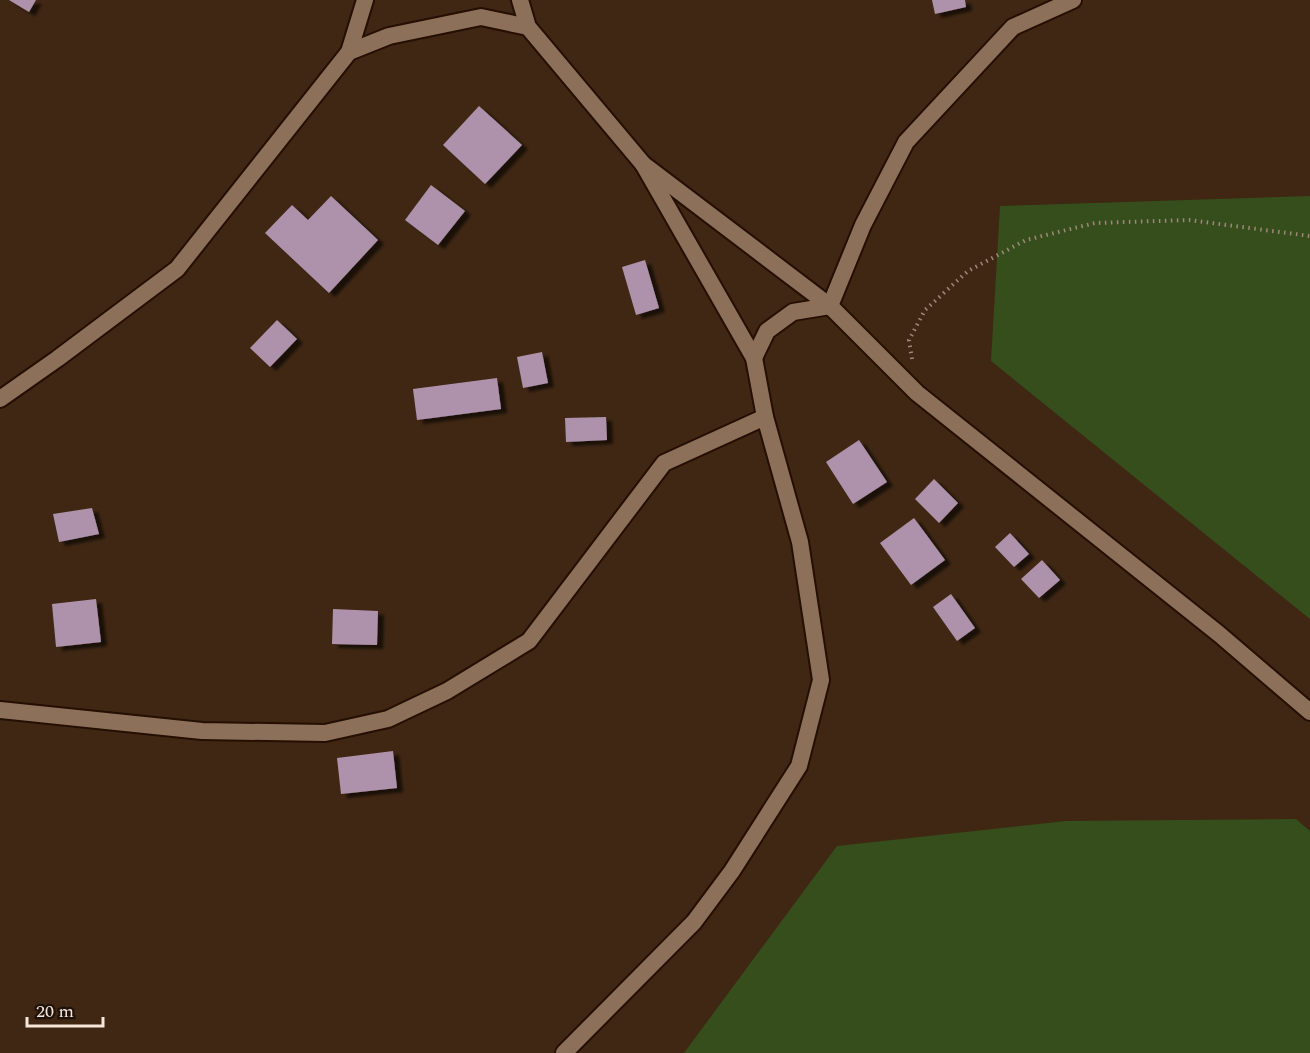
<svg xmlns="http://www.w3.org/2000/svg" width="1310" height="1053" viewBox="0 0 1310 1053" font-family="Spectral,serif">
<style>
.green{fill:#354e1c}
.building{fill:#ae92ac;filter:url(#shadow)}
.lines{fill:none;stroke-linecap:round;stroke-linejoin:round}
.minor-casing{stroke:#250f00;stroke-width:20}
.tertiary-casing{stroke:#250f00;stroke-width:20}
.path{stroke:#9d8979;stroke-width:4;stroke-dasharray:1.5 4.5;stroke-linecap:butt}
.minor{stroke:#8c705a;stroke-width:16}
.tertiary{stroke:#8c705a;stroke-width:16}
</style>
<defs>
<filter id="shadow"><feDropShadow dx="6" dy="4" stdDeviation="1.5" flood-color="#0009"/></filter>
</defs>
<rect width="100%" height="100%" fill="#3f2713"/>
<!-- green -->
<g class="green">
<path d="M1310 196V619L991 361 1000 206Z"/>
<path d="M1296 819 1310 831V1053H684L837 846 1066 821Z"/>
</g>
<!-- building -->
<g class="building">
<path d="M9 0H36L29 12Z"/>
<path d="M932 0H965L966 7 935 14Z"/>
<path d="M479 106 522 145 485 184 443 145Z"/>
<path d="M431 185 465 211 438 245 405 220Z"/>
<path d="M331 196 378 240 329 293 265 233 292 205 308 220Z"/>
<path d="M645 260 659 308 636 315 622 267Z"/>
<path d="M277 320 297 339 270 367 250 348Z"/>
<path d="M542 352 548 383 523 388 517 357Z"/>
<path d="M497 378 501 409 417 420 413 389Z"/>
<path d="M606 417 607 440 566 442 565 418Z"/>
<path d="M859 440 887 482 853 504 826 462Z"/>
<path d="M934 479 958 503 939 523 915 499Z"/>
<path d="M92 508 99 534 59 542 53 514Z"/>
<path d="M914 518 945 560 911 585 880 543Z"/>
<path d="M1010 533 1029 554 1014 567 995 547Z"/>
<path d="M1042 560 1060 580 1039 598 1021 579Z"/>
<path d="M951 594 975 628 957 641 933 607Z"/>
<path d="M96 599 101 642 56 647 52 604Z"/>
<path d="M333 609 378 611 377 645 332 644Z"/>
<path d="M393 751 397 788 341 794 337 758Z"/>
</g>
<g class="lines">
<!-- minor casing -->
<g class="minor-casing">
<g id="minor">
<path d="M349 52 389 36 481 17 528 27"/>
<path d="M754 358 767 331 793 312 830 306 863 225 906 142 1013 27 1073 0"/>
<path d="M0 710 202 731 325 733 388 719 447 691 529 641 664 463 765 417"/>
<path d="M564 1053 694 922 732 871 799 766 821 680 800 542 765 417 754 358 643 164"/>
</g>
</g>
<!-- tertiary casing -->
<g class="tertiary-casing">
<g id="tertiary">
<path d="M520 0 528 27 643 164 830 306 917 393 1219 634 1310 712"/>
<path d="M0 399 57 359 177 269 349 52 365 0"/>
</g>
</g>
<!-- path -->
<path class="path" d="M912 359 909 340 925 310 968 271 1026 240 1095 223 1189 220 1310 236"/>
<!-- minor -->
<use href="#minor" class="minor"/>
<!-- tertiary -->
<use href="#tertiary" class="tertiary"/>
</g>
<!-- scale -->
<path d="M27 1017v9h76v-9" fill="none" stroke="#f7e7db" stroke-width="3"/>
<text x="36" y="1017" font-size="18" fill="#f7e7db" stroke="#1e130a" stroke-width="4.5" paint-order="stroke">20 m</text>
</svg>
